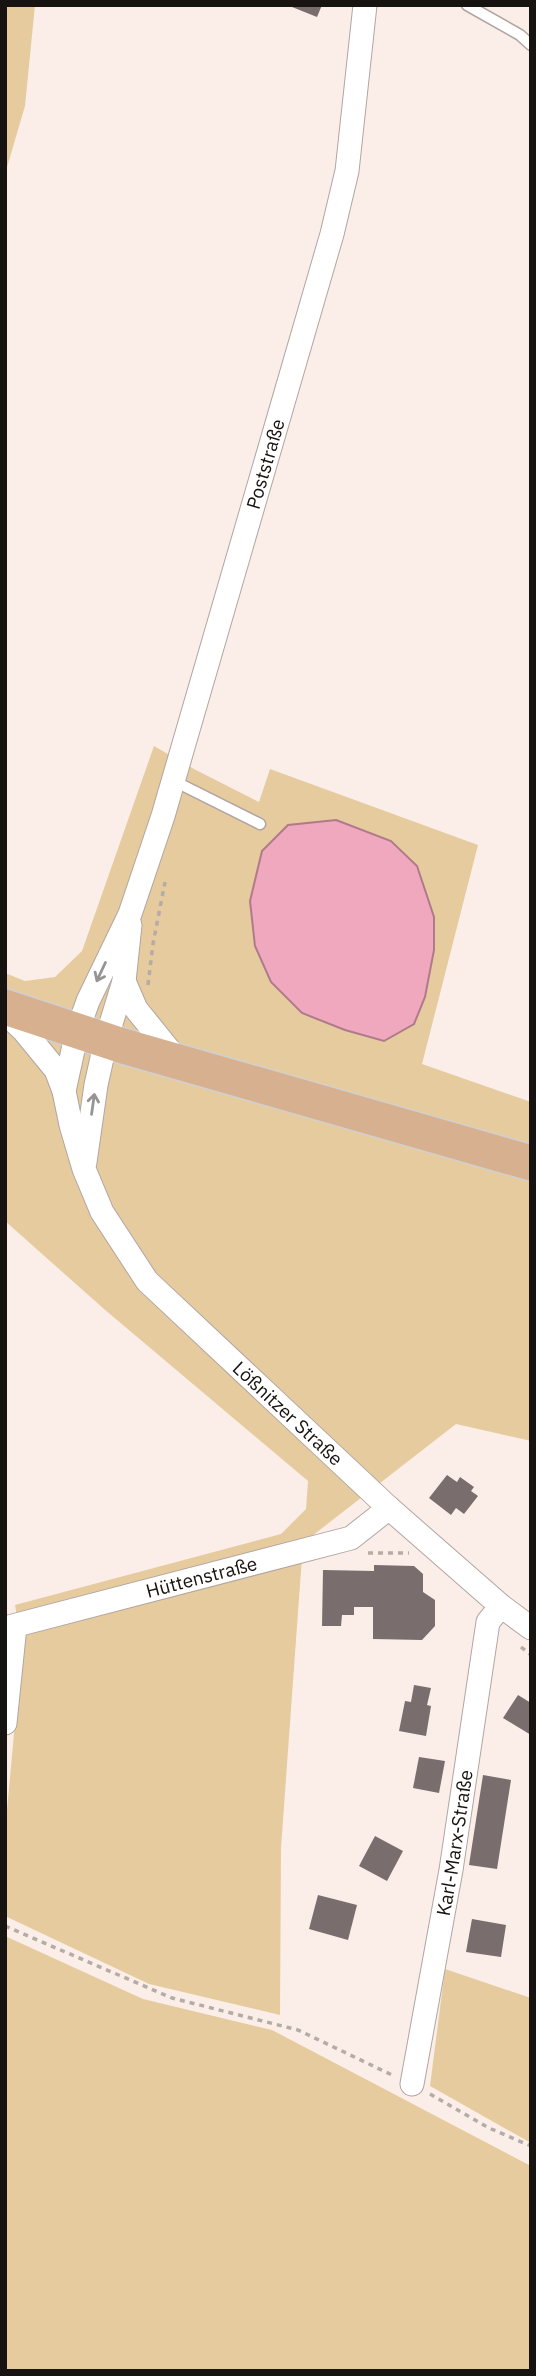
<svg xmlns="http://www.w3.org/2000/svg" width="536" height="2376" viewBox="0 0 536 2376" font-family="'IBM Plex Sans',sans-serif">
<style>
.green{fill:#e6cb9f}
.water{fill:#f0a8bf;stroke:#af7b8b;stroke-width:2}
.building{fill:#796d6d}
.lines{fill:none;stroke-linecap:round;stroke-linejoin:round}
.service-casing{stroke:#b1a5a1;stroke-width:13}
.minor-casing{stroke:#b1a5a1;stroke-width:25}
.primary-casing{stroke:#d1d0cf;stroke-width:38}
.path{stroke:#b5aba7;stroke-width:3.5;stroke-dasharray:5 5;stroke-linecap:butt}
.service{stroke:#fff;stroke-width:10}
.minor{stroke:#fff;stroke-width:23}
.primary{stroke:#d7b08f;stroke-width:35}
.oneway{stroke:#979594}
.labels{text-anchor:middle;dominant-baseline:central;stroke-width:6;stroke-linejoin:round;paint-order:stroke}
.street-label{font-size:19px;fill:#171311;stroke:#fbeee9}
</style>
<rect width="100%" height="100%" fill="#fbeee9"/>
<!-- green -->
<g class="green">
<path d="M5 5H35L25 106 5 174Z"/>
<path d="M154 746 194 769 259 802 270 769 478 845 422 1064 531 1102V1441L456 1424 303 1543 281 1848 280 2015 149 1984 5 1916V1832L22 1646 15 1605 281 1534 306 1509 308 1481 104 1309 5 1221V973L25 981 55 977 82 951Z"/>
<path d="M5 1936 143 1999 272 2030 531 2166V2371H5Z"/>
<path d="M445 1969 531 1998V2143L430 2086Z"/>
</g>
<!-- water -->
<path class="water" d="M336 820 391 841 417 866 434 917V950L425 997 414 1024 384 1041 345 1030 302 1013 271 982 255 946 250 901 262 851 288 825Z"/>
<!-- building -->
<g class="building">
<path d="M287 5H322L317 17Z"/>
<path d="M447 1475 457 1482 460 1477 474 1487 471 1491 478 1496 464 1514 456 1508 451 1515 429 1498Z"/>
<path d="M374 1565 414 1566 423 1574V1592L435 1600V1626L422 1640 373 1639V1607H354V1615H342L341 1626H322L323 1570 374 1571Z"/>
<path d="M414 1685 431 1688 427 1705 431 1706 426 1736 399 1731 405 1701 411 1702Z"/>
<path d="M518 1695 531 1703V1735L503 1718Z"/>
<path d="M419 1757 445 1761 439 1793 413 1788Z"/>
<path d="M483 1775 511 1780 497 1869 469 1865Z"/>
<path d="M375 1836 403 1851 387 1881 359 1866Z"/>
<path d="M318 1895 357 1905 348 1940 309 1929Z"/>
<path d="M472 1919 506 1925 501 1957 466 1952Z"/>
</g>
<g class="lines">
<!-- service casing -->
<g class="service-casing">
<g id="service">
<path d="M467 5 520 35 531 45"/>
<path d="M174 781 260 824"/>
</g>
</g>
<!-- minor casing -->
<g class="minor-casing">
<g id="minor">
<path d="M124 981 136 1009 178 1061"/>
<path id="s1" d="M5 1013 24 1031 56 1070 64 1091 71 1125 84 1169 102 1212 147 1281 389 1508 501 1606 531 1628"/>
<path id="s2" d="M64 1091 77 1032 88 1001 130 914 163 816 332 234 347 171 365 5"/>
<path d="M85 1162 96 1085 106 1040 124 981 130 925"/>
<path id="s3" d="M5 1628 351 1538 389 1508"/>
<path d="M5 1723 15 1626"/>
<path id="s4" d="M412 2084 451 1870 488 1622 501 1606"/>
</g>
</g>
<!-- primary casing -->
<g class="primary-casing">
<path id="primary" d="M5 1007 123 1046 531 1163"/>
</g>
<!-- path -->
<g class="path">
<path d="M148 985 153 944 165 882"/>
<path d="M368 1553H409"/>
<path d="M521 1647 531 1655"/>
<path d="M5 1926 172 1998 298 2030 392 2075"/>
<path d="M430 2094 489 2128 531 2146"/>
</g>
<!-- service -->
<use href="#service" class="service"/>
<!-- minor -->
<use href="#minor" class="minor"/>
<!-- primary -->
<use href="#primary" class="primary"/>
</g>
<!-- one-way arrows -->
<defs><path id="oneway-shaft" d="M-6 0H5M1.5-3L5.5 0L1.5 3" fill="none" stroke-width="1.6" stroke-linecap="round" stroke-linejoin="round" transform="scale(1.75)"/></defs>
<g class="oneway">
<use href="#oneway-shaft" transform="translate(101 972) rotate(115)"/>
<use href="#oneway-shaft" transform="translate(93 1104) rotate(-82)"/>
</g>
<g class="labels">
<!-- street labels -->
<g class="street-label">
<text stroke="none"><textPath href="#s2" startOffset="660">Poststraße</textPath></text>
<text stroke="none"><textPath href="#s1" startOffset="502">Lößnitzer Straße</textPath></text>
<text stroke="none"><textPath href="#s3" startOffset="203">Hüttenstraße</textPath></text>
<text stroke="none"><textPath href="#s4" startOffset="245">Karl-Marx-Straße</textPath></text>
</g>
</g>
<!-- border -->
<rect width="536" height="2376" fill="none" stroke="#171311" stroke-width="14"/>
</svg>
